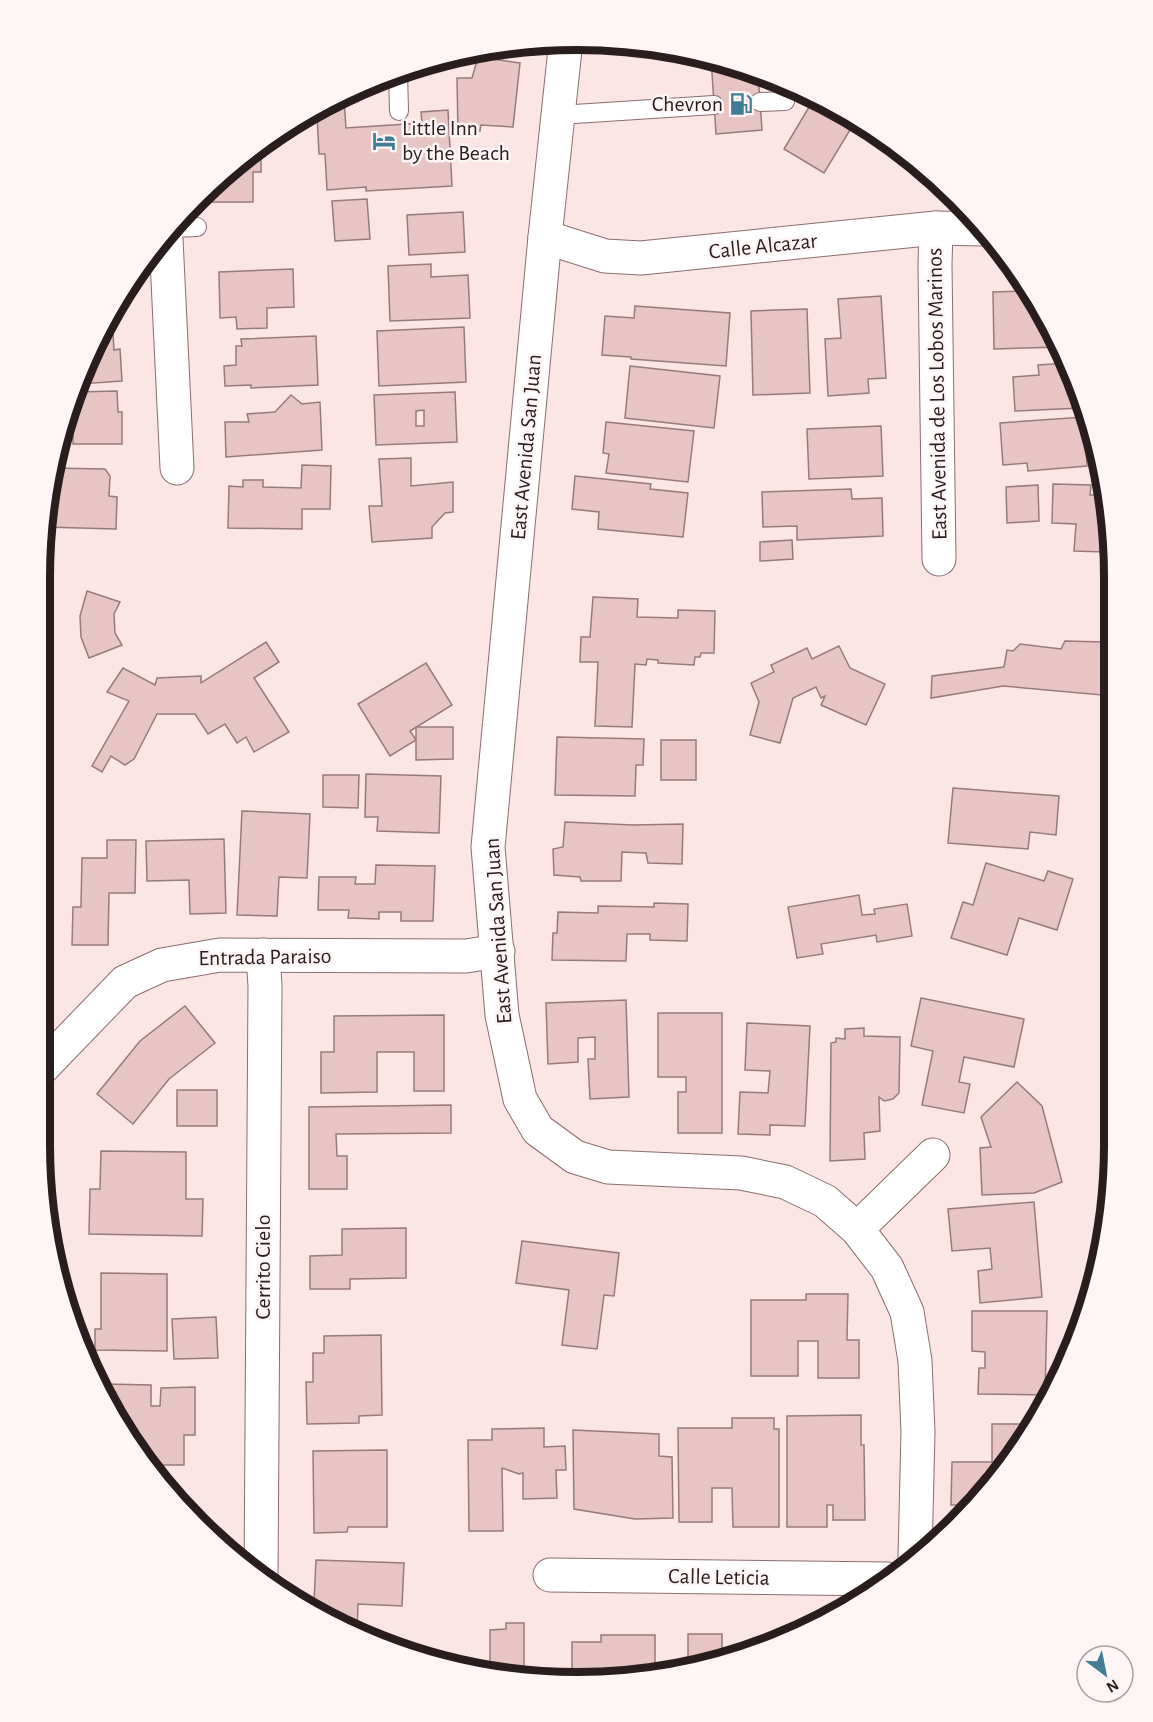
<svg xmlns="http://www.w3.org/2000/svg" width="1153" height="1722" viewBox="0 0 1153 1722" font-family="'Alegreya Sans',sans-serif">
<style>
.green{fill:#ddadac}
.building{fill:#e7c5c4;stroke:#997a7a;stroke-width:1.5;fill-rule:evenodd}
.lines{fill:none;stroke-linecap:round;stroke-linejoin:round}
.lane-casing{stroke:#8c6d6d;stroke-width:20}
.street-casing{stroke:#8c6d6d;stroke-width:35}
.secondary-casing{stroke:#8c6d6d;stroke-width:35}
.lane{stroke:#fff;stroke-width:18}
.street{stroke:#fff;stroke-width:33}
.secondary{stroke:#fff;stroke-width:33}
.labels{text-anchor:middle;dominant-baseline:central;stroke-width:5;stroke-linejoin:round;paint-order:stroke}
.poi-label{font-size:22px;fill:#2a1d1d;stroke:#fef6f6;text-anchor:end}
.street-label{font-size:22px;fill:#2a1d1d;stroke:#fef6f6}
.rim{fill:none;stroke:#2a1d1d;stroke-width:8}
</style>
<rect width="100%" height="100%" fill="#fbe5e5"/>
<!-- green -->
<path class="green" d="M1114 1004V1146L1104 1250 1092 1283Z"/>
<!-- building -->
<g class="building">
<path d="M478 57 520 63 513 127 481 125 480 131 458 132 457 78H472Z"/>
<path d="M711 58 758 73 762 130 716 134Z"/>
<path d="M348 92V100H344L346 128 422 123 421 112 448 110 452 186 366 191V187L327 190 325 154H319L317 114H325L324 105Z"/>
<path d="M815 97 856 120 824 173 784 149Z"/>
<path d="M261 144V172H253V202H194L196 197Z"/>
<path d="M367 199 370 239 335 241 332 201Z"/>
<path d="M463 212 465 252 409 255 407 215Z"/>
<path d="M431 264V277L468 275 470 318 390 321 388 266Z"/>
<path d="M293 269 294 307 267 308V328L237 329 236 317 220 318 219 272Z"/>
<path d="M1030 291 1061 347 994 349 993 292Z"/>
<path d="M881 296 886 378 868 379 869 393 828 396 825 339 841 338 838 299Z"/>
<path d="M119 304 120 316 110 317Z"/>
<path d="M635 306 730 313 726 366 631 359V357L602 355 605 316 634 318Z"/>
<path d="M807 309 810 393 753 395 751 311Z"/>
<path d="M464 327 466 382 379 386 377 331Z"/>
<path d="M113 333 114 350 120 349 122 381 79 384 95 338 98 334Z"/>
<path d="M316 336 318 385 251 388V385L225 386 224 366 236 365V346H242L241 339Z"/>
<path d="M1069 363 1080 395 1081 408 1015 411 1013 377 1039 375 1038 365Z"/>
<path d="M630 366 720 376 714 428 625 418Z"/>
<path d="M117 391 118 412H122V444H73V416H68L77 392Z"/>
<path d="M455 392 457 442 376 445 374 395ZM424 410V426H416V411Z"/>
<path d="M291 395 302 404 320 402 322 450 226 457 225 422H249L247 414 275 412Z"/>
<path d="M1084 417 1087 466 1028 471 1027 463 1003 465 1000 423Z"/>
<path d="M606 422 694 431 688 482 606 473 609 454 603 453Z"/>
<path d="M881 426 883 476 809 479 807 429Z"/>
<path d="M411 458V486L453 482V512L445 513 432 527V538L372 542 369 506H382L379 459Z"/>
<path d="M302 465 331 466 330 509H302V529L228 528 229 486 243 487V480H263V487L301 488Z"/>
<path d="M51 468 105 469 110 476 109 496 117 497 116 529 44 527Z"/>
<path d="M575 476 651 484 650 489 688 493 683 537 598 529 599 512 572 509Z"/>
<path d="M1053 484 1091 485 1090 495H1106L1109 521H1105V552L1074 551 1076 524 1052 523Z"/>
<path d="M1038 485 1039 521 1007 523 1006 487Z"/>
<path d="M851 489 852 499 882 498 883 536 797 540V526L763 527 762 492Z"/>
<path d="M792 540 793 559 760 561V542Z"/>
<path d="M87 591 120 602 114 614 115 633 122 645 89 658 81 637 80 616Z"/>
<path d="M593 597 638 599 637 617 678 618V610L715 611 714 653H701L700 657H695L694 665 658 663V660L647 659 646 665 635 664 632 727 595 726 598 662H580L581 637H590Z"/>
<path d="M1065 641 1104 642 1102 695 1003 686 931 698 932 676 1004 667 1007 650 1013 651 1020 644 1061 649Z"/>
<path d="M266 642 279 662 254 678 289 732 254 752 246 737 237 743 225 724 208 734 195 714H157L134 759 125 765 111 756 102 772 92 766 129 701 107 692 123 668 155 685 157 678 201 676V683Z"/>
<path d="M839 646 850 668 885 684 866 725 821 705 825 696 821 698 816 687 793 698 780 743 750 735 759 702 751 683 774 672 771 665 807 648 812 659Z"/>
<path d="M426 663 452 705 410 731 416 740 390 756 358 704Z"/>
<path d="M416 727H453V759L416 760Z"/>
<path d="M557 737 644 739 643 765H636L635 796 555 795Z"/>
<rect x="661" y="740" width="35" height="40"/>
<path d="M366 774 441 776 439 833 377 831 378 817H365Z"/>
<path d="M323 775H359L358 808 323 807Z"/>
<path d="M953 788 1059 796 1056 835 1030 832 1028 849 948 843Z"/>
<path d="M242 811 310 814 307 878 279 877 277 916 237 915Z"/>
<path d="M565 822 633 825 683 824 682 864 648 863 646 853 622 852 621 881H581L580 877 554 875 553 849 563 847Z"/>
<path d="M224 839 226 913 190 914 189 880 147 881 146 841Z"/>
<path d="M107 840H136L135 893H109L108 945H72L73 907H81L82 858H107Z"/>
<path d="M986 863 1044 881 1048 871 1073 879 1057 930 1019 918 1007 955 951 938 963 902 973 905Z"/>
<path d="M376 865 435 866 433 921H401V912H379V919L348 918 349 910H318L319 877H356L355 884H375Z"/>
<path d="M859 895 862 915 875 914 874 909 907 904 912 936 877 942 876 935 821 944 823 954 797 958 788 907Z"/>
<path d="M654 903 688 904 687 941 650 940V934H627L626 961 552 960 553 933H557L558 912 598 913V906L654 907Z"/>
<path d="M921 998 1024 1019 1014 1067 964 1057 959 1082 970 1084 964 1113 922 1105 933 1051 911 1046Z"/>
<path d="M626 1000 629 1097 590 1099 588 1059H595V1037L578 1038V1062L548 1064 546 1003Z"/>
<path d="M185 1006 215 1043 169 1079 133 1124 97 1094 140 1041Z"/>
<path d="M658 1013H722V1133H678V1092H686V1077H658Z"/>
<path d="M444 1015V1091H414V1052H377V1092L321 1093V1052H334V1016Z"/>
<path d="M747 1023 810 1026 805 1126 770 1125V1135L738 1134 740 1092 768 1093 770 1071 745 1070Z"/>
<path d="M864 1028V1036L900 1037 899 1093 893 1099 884 1101 879 1097 880 1131 864 1133 865 1159 830 1161 831 1043 836 1042V1038L845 1039V1029Z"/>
<path d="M1017 1082 1042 1106 1062 1182 1034 1193 982 1195 980 1148 991 1147 981 1117Z"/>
<rect x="177" y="1090" width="40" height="36"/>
<path d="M451 1105V1133L336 1134 337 1156H347V1189H309V1107Z"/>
<path d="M101 1151 186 1152V1199H203L202 1236 89 1234 90 1189H100Z"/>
<path d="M1034 1202 1042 1297 980 1303 978 1271 992 1269 990 1248 952 1251 948 1209Z"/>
<path d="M406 1228V1278L350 1279V1289H310V1256L342 1255V1229Z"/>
<path d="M522 1241 619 1253 614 1296 604 1295 597 1349 562 1345 569 1290 516 1283Z"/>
<path d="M101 1273 167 1274V1351L95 1350V1329H101Z"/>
<path d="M806 1294H848L847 1340H859V1378H818V1341H798V1376H751V1300H806Z"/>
<path d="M972 1311H1047L1045 1395 978 1394 979 1368H985V1352L972 1351Z"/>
<path d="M216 1317 218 1358 174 1359 172 1319Z"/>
<path d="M381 1335 382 1415 359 1416V1423L307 1424 306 1382H313V1353H324V1336Z"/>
<path d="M107 1384 151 1385V1406H160L161 1388 195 1387V1435H184V1465H149L130 1444 107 1399Z"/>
<path d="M861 1415V1445H864L865 1520H833V1505H827V1527H787V1416Z"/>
<path d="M732 1418H774V1429H779V1527H733L732 1488H712V1522H679L678 1428H732Z"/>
<path d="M992 1424H1020V1434H1022L971 1505H951L952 1462H992Z"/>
<path d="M544 1428V1447L565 1446 566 1470H556L557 1498 523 1499V1473L519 1474 502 1468 503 1531H469L468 1440H492V1429Z"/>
<path d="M573 1430 659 1434V1456L672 1457 673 1518 635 1519 574 1509Z"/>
<path d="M387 1450V1527H348L347 1532 314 1533 313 1451Z"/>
<path d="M316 1560 404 1563 402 1606 358 1604 357 1634 318 1612 319 1602H314Z"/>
<path d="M506 1623H524V1678L490 1670V1630L506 1629Z"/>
<path d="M775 1631 786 1633 772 1638Z"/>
<path d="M688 1634H722V1648H740V1651L679 1673V1664H688Z"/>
<path d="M601 1635H655V1674L572 1680V1642H601Z"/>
</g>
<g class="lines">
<!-- lane casing -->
<g class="lane-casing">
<g id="lane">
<path d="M398 72 399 111"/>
<path d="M760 102 785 101 790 84"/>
<path d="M559 115 714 105"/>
<path d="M174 228 197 227"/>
</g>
</g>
<!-- street casing -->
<g class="street-casing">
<g id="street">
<path d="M936 228 935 265 939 559"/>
<path d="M166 239 177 468"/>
<path d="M39 1071 125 982 162 965 220 955 466 956 498 951"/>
<path d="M857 1229 933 1155"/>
<path d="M550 1575 887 1579"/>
<path d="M261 1579 265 986 263 955"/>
</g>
</g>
<!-- secondary casing -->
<g class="secondary-casing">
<g id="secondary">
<path d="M566 40 545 237 488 847 502 1015 520 1099 538 1130 575 1157 608 1167 741 1173 785 1182 825 1201 857 1229 887 1268 907 1312 915 1361 918 1432 915 1557"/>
<path d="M545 237 605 256 641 258 936 228 983 229"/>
</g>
</g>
<!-- lane -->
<use href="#lane" class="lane"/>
<!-- street -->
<use href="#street" class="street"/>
<!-- secondary -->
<use href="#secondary" class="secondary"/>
</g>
<!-- icons -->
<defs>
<g id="fuel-bare" transform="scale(1.8)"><path d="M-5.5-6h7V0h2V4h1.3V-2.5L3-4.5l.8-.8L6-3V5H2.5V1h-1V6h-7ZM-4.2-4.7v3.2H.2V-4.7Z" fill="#417d95" stroke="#fef6f6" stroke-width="2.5" paint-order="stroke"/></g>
<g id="hotel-bare" transform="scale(1.8)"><path d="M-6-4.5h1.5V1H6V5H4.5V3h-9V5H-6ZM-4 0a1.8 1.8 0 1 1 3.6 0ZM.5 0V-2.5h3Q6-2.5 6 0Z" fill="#417d95" stroke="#fef6f6" stroke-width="2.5" paint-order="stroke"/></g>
</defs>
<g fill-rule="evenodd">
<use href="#fuel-bare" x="741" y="104"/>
<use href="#hotel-bare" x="384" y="141"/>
</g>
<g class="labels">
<!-- poi labels -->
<g class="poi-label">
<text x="723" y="104">Chevron</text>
<text x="402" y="128" text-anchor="start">Little Inn<tspan x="402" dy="25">by the Beach</tspan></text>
</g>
<!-- street labels -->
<g class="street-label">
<text transform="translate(763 246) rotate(-6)">Calle Alcazar</text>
<text transform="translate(937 394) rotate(-91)">East Avenida de Los Lobos Marinos</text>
<text transform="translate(526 447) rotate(-85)">East Avenida San Juan</text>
<text transform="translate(498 931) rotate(-94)">East Avenida San Juan</text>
<text transform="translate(265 957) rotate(-1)">Entrada Paraiso</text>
<text transform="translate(263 1267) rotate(-90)">Cerrito Cielo</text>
<text transform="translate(719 1577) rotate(1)">Calle Leticia</text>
</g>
</g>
<!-- crop -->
<path d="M0 0H1153V1722H0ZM577 50H577A527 527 0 0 1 1104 577V1145A527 527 0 0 1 577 1672H577A527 527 0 0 1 50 1145V577A527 527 0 0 1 577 50Z" fill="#fef6f6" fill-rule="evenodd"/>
<path class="rim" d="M577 50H577A527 527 0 0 1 1104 577V1145A527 527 0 0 1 577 1672H577A527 527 0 0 1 50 1145V577A527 527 0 0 1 577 50Z"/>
<!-- north arrow -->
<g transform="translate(1105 1674) rotate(148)"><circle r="28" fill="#fef6f6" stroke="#a99f9f" stroke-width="1.5"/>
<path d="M0-4.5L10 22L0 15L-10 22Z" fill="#417d95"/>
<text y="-9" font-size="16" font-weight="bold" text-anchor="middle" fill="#2a1d1d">N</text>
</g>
</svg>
